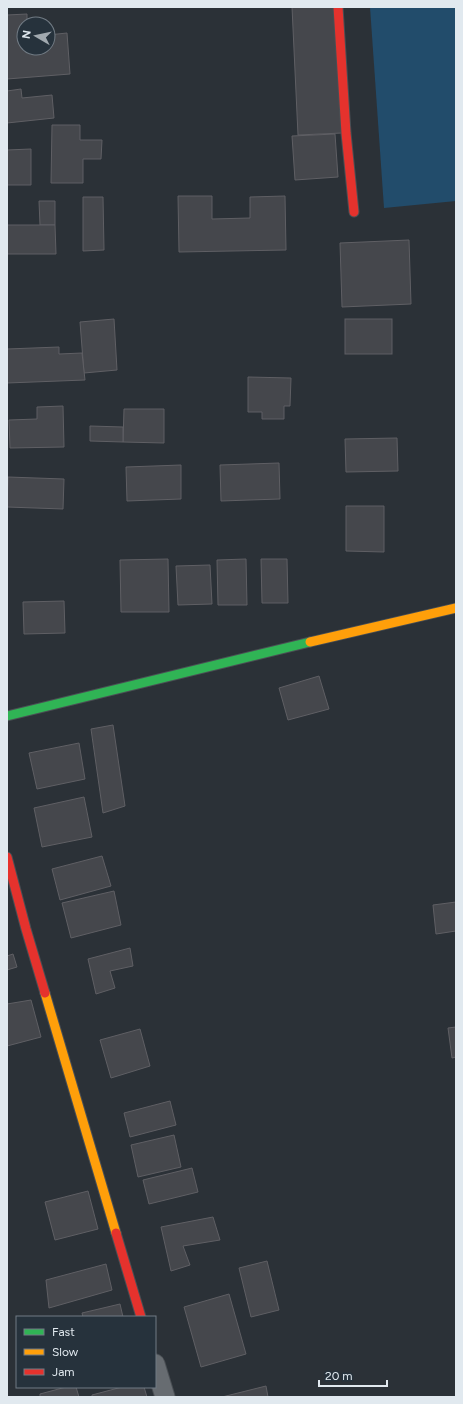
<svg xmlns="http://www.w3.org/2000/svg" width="463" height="1404" viewBox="0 0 463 1404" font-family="Figtree,sans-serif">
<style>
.green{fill:#224c6b}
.building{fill:#45474c;stroke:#5f5f64}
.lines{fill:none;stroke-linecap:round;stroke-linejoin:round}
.street-casing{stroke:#4a4f54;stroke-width:21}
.fast-casing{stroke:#4a4f54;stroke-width:11}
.slow-casing{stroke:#4a4f54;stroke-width:11}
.jam-casing{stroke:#4a4f54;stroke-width:11}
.street{stroke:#676c71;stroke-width:19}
.fast{stroke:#30b455;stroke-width:9}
.slow{stroke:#ff9f0a;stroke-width:9}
.jam{stroke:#e5322d;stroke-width:9}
</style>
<rect width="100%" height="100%" fill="#2b3137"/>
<!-- green -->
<path class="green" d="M370 7H456V201L384 208Z"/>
<!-- building -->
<g class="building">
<path d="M292 7H336L342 133 298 135Z"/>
<path d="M27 14V24H24V48H48V35L67 33 70 74 7 79V15Z"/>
<path d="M21 89 22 98 52 95 54 118 7 123V91Z"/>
<path d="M52 125H80V140H102L101 159H83V183H51Z"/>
<path d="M335 134 338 177 295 180 292 136Z"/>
<path d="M31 149V185H7V150Z"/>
<path d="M178 196H212V219L250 218V197L285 196 286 250 179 252Z"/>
<path d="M83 197H103L104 250 83 251Z"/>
<path d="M39 201H55V225H40Z"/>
<path d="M7 225H55L56 254H7Z"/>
<path d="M409 240 411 304 342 307 340 243Z"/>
<path d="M114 319 117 370 84 373 80 322Z"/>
<rect x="345" y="319" width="47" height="35"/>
<path d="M59 347V354L82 353 85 380 7 383V349Z"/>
<path d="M248 377 291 378 290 406H284V419H262V412H248Z"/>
<path d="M63 406 64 447 10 448 9 420 37 419V407Z"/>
<path d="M124 409H164V443L123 442Z"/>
<path d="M90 426 123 427V442L90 441Z"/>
<path d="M397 438 398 471 346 472 345 439Z"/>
<path d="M279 463 280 499 221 501 220 465Z"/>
<path d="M181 465V499L127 501 126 467Z"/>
<path d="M8 477 64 479 63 509 7 507Z"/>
<path d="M346 506H384V552L346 551Z"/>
<path d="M168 559 169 612H121L120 560Z"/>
<path d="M246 559 247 605H218L217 560Z"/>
<path d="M261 559H287L288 603H262Z"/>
<path d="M210 565 212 604 178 605 176 566Z"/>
<path d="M64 601 65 633 24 634 23 602Z"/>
<path d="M319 676 329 709 288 720 279 688Z"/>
<path d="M113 725 125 806 103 813 91 729Z"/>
<path d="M79 743 85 779 37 789 29 753Z"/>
<path d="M84 797 92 837 42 847 34 808Z"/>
<path d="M102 856 111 886 60 900 52 869Z"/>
<path d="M114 891 121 925 71 938 62 903Z"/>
<path d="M456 902V931L436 934 433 905Z"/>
<path d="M130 948 133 966 110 971 115 988 96 994 88 959Z"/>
<path d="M13 954 17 967 7 970V956Z"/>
<path d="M31 1000 41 1037 7 1046V1004Z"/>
<path d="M456 1027V1057L452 1058 448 1028Z"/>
<path d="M140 1029 150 1066 111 1078 100 1040Z"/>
<path d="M170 1101 176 1125 130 1137 124 1113Z"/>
<path d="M174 1135 181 1167 138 1177 131 1145Z"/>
<path d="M192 1168 198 1192 149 1204 143 1180Z"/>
<path d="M88 1191 98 1229 55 1240 45 1202Z"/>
<path d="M213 1217 220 1240 183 1246 190 1265 171 1271 161 1227Z"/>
<path d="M267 1261 279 1310 251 1317 239 1268Z"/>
<path d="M106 1264 112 1290 49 1308 46 1280Z"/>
<path d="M229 1294 246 1354 201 1367 184 1307Z"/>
<path d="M120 1304 123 1317H83L82 1313Z"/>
<path d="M266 1386 268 1397H222Z"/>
<path d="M66 1387H76L79 1397H40V1394Z"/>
<path d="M122 1387H144L147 1397H92V1395Z"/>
</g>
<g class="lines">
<!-- street casing -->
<g class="street-casing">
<path id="street" d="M155 1364 165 1397"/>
</g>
<!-- fast casing -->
<g class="fast-casing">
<path id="fast" d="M7 716 310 642"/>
</g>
<!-- slow casing -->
<g class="slow-casing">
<g id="slow">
<path d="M310 642 456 608"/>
<path d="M45 993 116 1233"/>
</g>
</g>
<!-- jam casing -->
<g class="jam-casing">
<g id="jam">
<path d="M338 7 346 133 354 212"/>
<path d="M7 857 26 929 45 993"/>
<path d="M116 1233 141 1317"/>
</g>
</g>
<!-- street -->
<use href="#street" class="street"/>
<!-- fast -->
<use href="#fast" class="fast"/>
<!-- slow -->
<use href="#slow" class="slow"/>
<!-- jam -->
<use href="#jam" class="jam"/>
</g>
<!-- border -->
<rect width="463" height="1404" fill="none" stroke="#e1e9ef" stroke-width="16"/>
<!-- legend -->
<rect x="16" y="1316" width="140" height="72" fill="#26323c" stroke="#717b84"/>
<rect x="24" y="1329" width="20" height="6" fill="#30b455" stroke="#717b84"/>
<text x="52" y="1336" font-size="12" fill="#e1e9ef">Fast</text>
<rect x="24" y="1349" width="20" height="6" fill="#ff9f0a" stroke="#717b84"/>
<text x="52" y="1356" font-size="12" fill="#e1e9ef">Slow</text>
<rect x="24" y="1369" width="20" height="6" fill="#e5322d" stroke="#717b84"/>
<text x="52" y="1376" font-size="12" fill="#e1e9ef">Jam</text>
<!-- north arrow -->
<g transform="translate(36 36) rotate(279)"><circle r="19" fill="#26323c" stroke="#717b84"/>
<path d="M0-3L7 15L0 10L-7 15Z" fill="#a1a9af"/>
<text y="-6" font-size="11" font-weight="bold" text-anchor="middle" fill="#e1e9ef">N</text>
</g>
<!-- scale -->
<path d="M319 1380v6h68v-6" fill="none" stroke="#e1e9ef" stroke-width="2"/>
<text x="325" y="1380" font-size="12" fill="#e1e9ef" stroke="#26323c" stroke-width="3" paint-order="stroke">20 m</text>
</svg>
